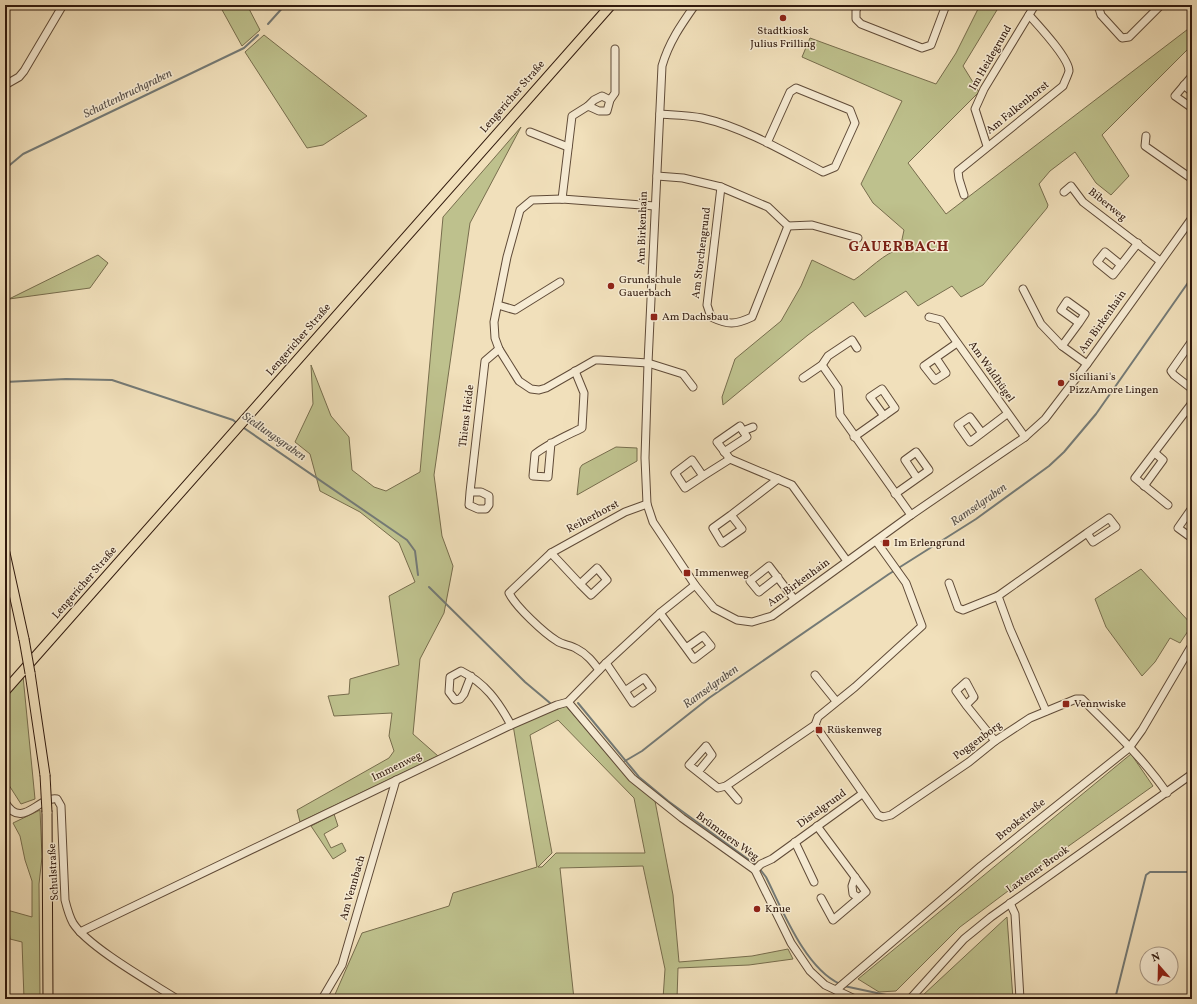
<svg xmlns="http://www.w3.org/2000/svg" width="1197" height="1004" viewBox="0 0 1197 1004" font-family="Vollkorn,serif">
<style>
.green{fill:#bec18d;stroke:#776d4d;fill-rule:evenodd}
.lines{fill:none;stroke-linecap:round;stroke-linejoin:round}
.stream{stroke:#747a76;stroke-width:2}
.minor-casing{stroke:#604b38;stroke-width:9}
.major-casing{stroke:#30190d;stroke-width:11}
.minor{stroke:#f6ebd3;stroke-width:7}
.major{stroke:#f1e0bb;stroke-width:9}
.major-bridge-casing{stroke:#30190d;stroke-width:11;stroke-linecap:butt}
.major-bridge{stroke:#f1e0bb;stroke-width:9}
.poi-dot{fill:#8f2418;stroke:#f6ebd3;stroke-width:1.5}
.labels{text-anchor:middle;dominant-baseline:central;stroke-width:3;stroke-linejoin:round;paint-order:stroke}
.poi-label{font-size:11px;fill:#30190d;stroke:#f6ebd3;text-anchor:start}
.street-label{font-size:11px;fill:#30190d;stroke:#f6ebd3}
.water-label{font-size:12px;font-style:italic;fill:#58514a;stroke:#f6ebd3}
.district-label{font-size:15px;font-weight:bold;letter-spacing:1px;fill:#7a1f14;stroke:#f6ebd3}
</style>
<rect width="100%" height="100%" fill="#f1e0bb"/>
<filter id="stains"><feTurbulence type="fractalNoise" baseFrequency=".005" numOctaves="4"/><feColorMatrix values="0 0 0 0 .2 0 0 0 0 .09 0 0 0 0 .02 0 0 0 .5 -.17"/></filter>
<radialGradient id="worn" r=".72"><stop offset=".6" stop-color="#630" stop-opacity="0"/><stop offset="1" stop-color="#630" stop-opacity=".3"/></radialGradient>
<!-- green -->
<g class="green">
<path d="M217 5H247L260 30 242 46 221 8Z"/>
<path d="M980 5H1000L963 66 979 92 908 163 946 214 1192 26V45L1102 135 1129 176 1111 195 1096 183 1075 152 1050 171 1039 184 1048 205 1047 208 983 285 961 297 952 286 918 306 906 291 865 317 853 302 808 335 723 405 722 397 735 359 781 321 801 286 812 260 854 280C869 270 884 253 900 249L904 230 873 203 861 184 902 101 802 57 810 38 936 84 956 53Z"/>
<path d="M264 35 367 116 323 145 307 148 245 52Z"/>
<path d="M521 127 470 223 434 475 442 536 453 566 444 613 420 659 413 734 438 756 300 822 297 810 389 758 394 751 389 736 392 713 334 716 328 696 349 694 350 679 399 665 389 596 415 582 399 543 360 512 320 491 310 454 295 442 313 404 311 365 331 416 349 437 352 470 374 487 386 491 420 472 443 217Z"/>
<path d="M98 255 108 263 90 288 9 299Z"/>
<path d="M616 447 637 448V461L577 495 580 468 582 465Z"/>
<path d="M1141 569 1192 625 1180 643 1170 638 1155 662 1142 676 1106 627 1095 599Z"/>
<path d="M23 676 35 799 21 804 5 779V698Z"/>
<path d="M566 706 630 781 655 801 673 895 679 962 752 956 788 949 793 959 749 965 678 968 677 999H663L665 969 643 866 560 868 574 999H333L362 933 449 906 453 893 537 867 513 725ZM558 720 634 798 645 853H556L542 867H538L552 853 530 735Z"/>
<path d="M1131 754 1153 786 1056 855 960 927 896 991 879 992 858 979Z"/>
<path d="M40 810 42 857 39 884 40 999H24L22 942 10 939 7 910 32 917V881L25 860 20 836 13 823Z"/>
<path d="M334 814 338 826 324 834 331 848 342 843 346 851 333 859 311 826Z"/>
<path d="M1007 917 1013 999H935L922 996Z"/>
</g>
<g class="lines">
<!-- stream -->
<g class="stream">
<path d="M268 24 285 5"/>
<path d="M5 169 23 154 244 48 258 35"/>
<path d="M5 382 66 379 112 380 233 420 238 424"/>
<path d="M241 426 407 540 415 551 418 575"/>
<path d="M429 587 525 682 550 703"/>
<path d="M578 703 639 777 668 801 756 865"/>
<path d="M625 761 642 751 709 698 889 574 976 519 1049 466 1064 452 1096 414 1192 277"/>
<path d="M759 868 766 877C783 911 805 968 840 984"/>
<path d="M844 986 905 999"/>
<path d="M1115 999 1146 875 1150 872H1192"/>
</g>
<!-- minor casing -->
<g class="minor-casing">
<g id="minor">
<path d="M695 5C681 25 669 42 662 66L648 363 645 458 647 504 653 522 695 585 714 608 737 620 752 622 772 616 911 515 1025 437 1045 419 1087 364 1192 218"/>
<path d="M858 5 856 11V19L861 24 922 48 931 45 946 5"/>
<path d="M1098 5 1101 15 1122 38 1129 37 1161 5"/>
<path d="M1192 76 1175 96 1192 108"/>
<path d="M5 85 19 77 24 71 63 5"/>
<path d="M1184 85 1192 92"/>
<path d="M588 106 594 100 602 96 610 100"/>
<path d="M660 114C674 115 689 115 702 118 743 127 787 153 823 172L835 167 855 123 850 110 796 88 790 92 767 143"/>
<path d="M530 132 568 147"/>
<path d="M1146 136 1145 146 1192 179"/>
<path d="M987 146 975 109 984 89 1035 5"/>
<path d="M657 176 683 178 721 187 768 207 788 226"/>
<path d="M721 187 707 305 711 317C728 325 735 325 752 317L788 226"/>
<path d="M1064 192 1071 186 1083 202 1160 261"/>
<path d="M964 195 959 179 958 171 1063 86C1065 81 1068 75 1069 71 1069 58 1038 25 1029 15"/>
<path d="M562 199 572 116 588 106 599 111H607L610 100 615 93V49"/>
<path d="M655 206 562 199 532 200 520 210 507 257 494 322 495 338 499 349 519 381 531 389 539 390 546 388 595 360H600L648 363 683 374 693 387"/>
<path d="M788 226 812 225 858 238"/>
<path d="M1121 265 1105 252 1097 262 1113 275 1138 243"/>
<path d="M1023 289 1041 324 1062 346 1087 364"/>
<path d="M498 305 515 310 560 282"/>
<path d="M929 317 941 320 1025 437"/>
<path d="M1192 341 1171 371 1174 375 1192 389"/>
<path d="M1062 346 1079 323 1061 310 1067 301 1085 314 1079 323"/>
<path d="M936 358 946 373 935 380 924 366 957 343"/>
<path d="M822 365 838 388 840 415 911 515"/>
<path d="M803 378 822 365 828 356 852 340 857 348"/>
<path d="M982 433 970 417 958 425 970 442 1007 414"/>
<path d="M854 437 895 408 882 389 870 397 884 416"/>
<path d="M551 443 548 477 533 476 535 454C549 443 566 436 582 428L584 393 575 371"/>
<path d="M724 452 747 437 743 431"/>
<path d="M730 459 717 442 740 426 743 431 753 427"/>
<path d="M703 476 685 488 675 473 692 460 703 476 730 459 792 485 847 561"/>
<path d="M1144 486 1163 460 1155 453"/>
<path d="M470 492H481L489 496V505L486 509H478L469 505 470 492 485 361 499 349"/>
<path d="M895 494 929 470 916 452 905 460 917 478"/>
<path d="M1168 505 1135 478 1192 403"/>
<path d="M1192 508 1178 528 1189 536 1192 532"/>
<path d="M731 515 713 528 722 543 742 529 731 515 778 479"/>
<path d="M551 553 580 584 597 568 607 580 591 595 580 584"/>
<path d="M778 577 759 592 750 581 769 566 794 599"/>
<path d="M949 583 958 608 963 610 998 596"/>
<path d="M660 613 686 648 703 636 711 646 694 659 686 648"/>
<path d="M606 663 625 691 644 678 652 689 633 703 625 691"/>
<path d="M599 670C593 662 587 654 577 649 571 645 563 645 557 641 544 633 516 607 509 593L551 553 625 512 647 504"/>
<path d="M815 675 836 701"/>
<path d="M471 676 464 694 460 699 455 700 449 692 450 677 461 671C485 683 498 701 511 725"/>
<path d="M568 702 632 778 682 818 755 870 791 943 810 971 825 985 855 999"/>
<path d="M966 705 956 691 966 682 974 697 966 705 995 741"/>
<path d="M1046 711 1010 629 998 596 1087 533 1093 542 1116 527 1109 518 1087 533"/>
<path d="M815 725 878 815 883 817 891 815 969 762 995 741 1030 718 1076 699H1082C1112 729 1143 758 1167 793"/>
<path d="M698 772 712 755 706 746 689 765 718 788 726 786 815 725 818 717 855 687 922 626 906 583 876 541"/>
<path d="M726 786 738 800"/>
<path d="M5 802C22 831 38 796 57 799L61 806 65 900C67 908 69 916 73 923 88 947 152 983 177 999"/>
<path d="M817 826 866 892 833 920 821 898"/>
<path d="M795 842 814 882"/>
<path d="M755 870 761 864 772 859 862 794"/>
<path d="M855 877 852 886 853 894 859 898"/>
<path d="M1010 903 1015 914 1020 999"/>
<path d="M80 932 511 725 557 705 568 702 606 663 660 613 695 585"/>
<path d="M836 990 981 866 1129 748 1142 730 1192 645"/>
<path d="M322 999 342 965 396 780"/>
<path d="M910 999 964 939 991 917 1192 774"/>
</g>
</g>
<!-- major casing -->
<g class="major-casing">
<g id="major">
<path d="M5 553 24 639"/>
<path d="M30 673 45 775"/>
<path d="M5 691 611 5"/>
<path d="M47 812 48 999"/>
</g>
</g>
<!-- minor -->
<use href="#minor" class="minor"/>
<!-- major -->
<use href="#major" class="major"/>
<!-- major-bridge casing -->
<g class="major-bridge-casing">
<g id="major-bridge">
<path d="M24 639 30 673"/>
<path d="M45 775 47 812"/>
</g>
</g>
<!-- major-bridge -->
<use href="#major-bridge" class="major-bridge"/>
</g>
<!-- markers -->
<g class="poi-dot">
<circle cx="783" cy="18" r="4"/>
<circle cx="611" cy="286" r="4"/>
<rect x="650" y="313" width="8" height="8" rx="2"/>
<circle cx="1061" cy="383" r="4"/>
<rect x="882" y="539" width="8" height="8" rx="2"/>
<rect x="683" y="569" width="8" height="8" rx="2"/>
<rect x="1062" y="700" width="8" height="8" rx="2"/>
<rect x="815" y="726" width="8" height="8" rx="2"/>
<circle cx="757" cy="909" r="4"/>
</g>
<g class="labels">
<!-- poi labels -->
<g class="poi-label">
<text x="783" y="31" text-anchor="middle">Stadtkiosk<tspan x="783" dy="13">Julius Frilling</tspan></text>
<text x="619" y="280">Grundschule<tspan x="619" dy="13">Gauerbach</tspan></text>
<text x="662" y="317">Am Dachsbau</text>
<text x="1069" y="377">Siciliani's<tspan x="1069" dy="13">PizzAmore Lingen</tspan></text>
<text x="894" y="543">Im Erlengrund</text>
<text x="695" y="573">Immenweg</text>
<text x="1074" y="704">Vennwiske</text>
<text x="827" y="730">Rüskenweg</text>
<text x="765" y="909">Knue</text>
</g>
<!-- street labels -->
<g class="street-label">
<text transform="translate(991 58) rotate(-60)">Im Heidegrund</text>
<text transform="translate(513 97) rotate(-49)">Lengericher Straße</text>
<text transform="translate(1018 108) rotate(-39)">Am Falkenhorst</text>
<text transform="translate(1107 205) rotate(39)">Biberweg</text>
<text transform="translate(643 228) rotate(-88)">Am Birkenhain</text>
<text transform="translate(702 253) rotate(-83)">Am Storchengrund</text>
<text transform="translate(1103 322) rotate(-55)">Am Birkenhain</text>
<text transform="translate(299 340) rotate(-49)">Lengericher Straße</text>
<text transform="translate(991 372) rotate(55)">Am Waldhügel</text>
<text transform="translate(467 416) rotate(-83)">Thiens Heide</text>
<text transform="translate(593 517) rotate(-28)">Reiherhorst</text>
<text transform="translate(85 583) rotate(-49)">Lengericher Straße</text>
<text transform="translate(799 583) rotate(-36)">Am Birkenhain</text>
<text transform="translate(978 741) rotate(-36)">Poggenborg</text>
<text transform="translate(397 767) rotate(-26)">Immenweg</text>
<text transform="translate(822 809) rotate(-36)">Distelgrund</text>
<text transform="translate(1021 820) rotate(-39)">Brookstraße</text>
<text transform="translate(727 837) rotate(36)">Brümmers Weg</text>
<text transform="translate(1038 870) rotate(-35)">Laxtener Brook</text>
<text transform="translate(54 872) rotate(-93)">Schulstraße</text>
<text transform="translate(353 888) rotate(-74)">Am Vennbach</text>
</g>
<!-- water labels -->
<g class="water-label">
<text transform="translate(128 94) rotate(-26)">Schattenbruchgraben</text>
<text transform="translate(274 437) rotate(35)">Siedlungsgraben</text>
<text transform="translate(979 505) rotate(-35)">Ramselgraben</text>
<text transform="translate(711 687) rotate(-36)">Ramselgraben</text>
</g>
<!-- district labels -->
<g class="district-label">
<text x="899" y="247">GAUERBACH</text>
</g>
</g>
<!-- margin -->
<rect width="1197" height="1004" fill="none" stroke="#f1e0bb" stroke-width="20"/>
<rect x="6" y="6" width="1185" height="992" fill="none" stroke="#30190d" stroke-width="2"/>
<rect x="10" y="10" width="1177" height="984" fill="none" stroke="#30190d"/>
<!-- north arrow -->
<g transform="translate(1159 966) rotate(340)"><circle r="19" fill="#f6ebd3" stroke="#a79784"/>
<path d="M0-3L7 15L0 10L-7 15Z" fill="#8f2418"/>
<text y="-6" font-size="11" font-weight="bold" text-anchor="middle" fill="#30190d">N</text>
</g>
<rect width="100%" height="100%" filter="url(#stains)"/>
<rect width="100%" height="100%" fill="url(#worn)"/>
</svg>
